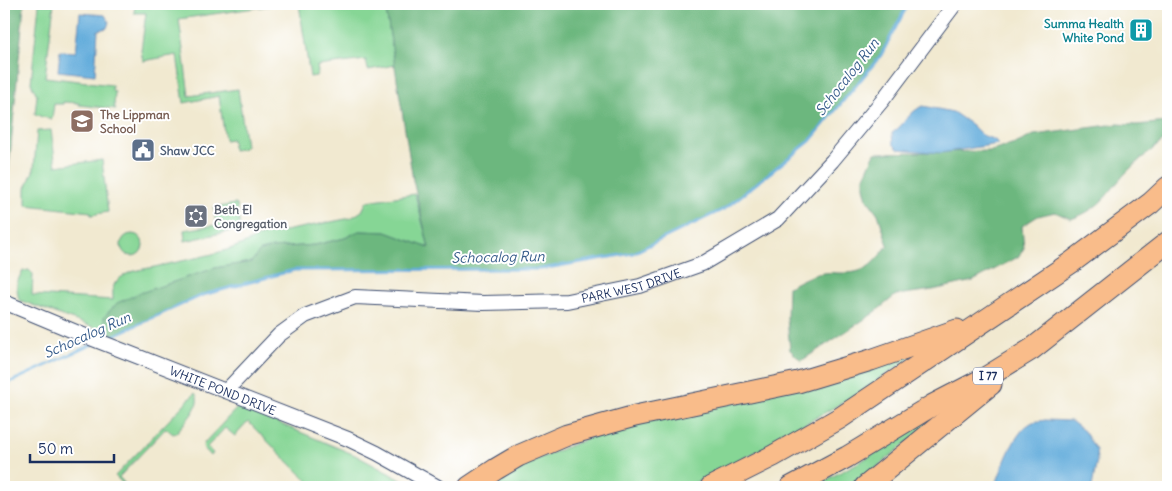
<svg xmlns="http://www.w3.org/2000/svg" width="1172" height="491" viewBox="0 0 1172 491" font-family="Delius,sans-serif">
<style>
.green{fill:#86d695;stroke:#50827a}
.forest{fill:#6cb77e;stroke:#44736e}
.water{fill:#65addc;stroke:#406e9d}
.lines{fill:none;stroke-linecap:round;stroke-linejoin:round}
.stream{stroke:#65addc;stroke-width:3}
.minor-casing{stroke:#3b4b6f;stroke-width:16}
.highway-casing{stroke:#3b4b6f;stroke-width:23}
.minor{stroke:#fff;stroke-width:14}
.highway{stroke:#f9bc8a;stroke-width:21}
.labels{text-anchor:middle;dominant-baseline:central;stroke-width:4;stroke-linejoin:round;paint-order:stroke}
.shield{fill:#fff;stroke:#5f6d8e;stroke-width:1}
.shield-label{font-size:11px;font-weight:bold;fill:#1b2f5e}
.culture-label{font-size:12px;font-weight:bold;fill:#0d838f;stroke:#fff;text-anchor:end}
.education-label{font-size:12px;font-weight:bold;fill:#785e54;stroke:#fff;text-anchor:start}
.service-label{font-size:12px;font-weight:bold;fill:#4e5e75;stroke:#fff;text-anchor:start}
.worship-label{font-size:12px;font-weight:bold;fill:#5b616d;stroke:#fff;text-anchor:start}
.street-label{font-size:12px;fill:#1b2f5e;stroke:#fff}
.water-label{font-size:14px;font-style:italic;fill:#355b8a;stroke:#fff}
</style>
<rect width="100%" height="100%" fill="#fff"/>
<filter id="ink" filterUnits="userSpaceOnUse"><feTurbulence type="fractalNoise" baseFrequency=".02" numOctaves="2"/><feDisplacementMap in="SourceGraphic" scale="10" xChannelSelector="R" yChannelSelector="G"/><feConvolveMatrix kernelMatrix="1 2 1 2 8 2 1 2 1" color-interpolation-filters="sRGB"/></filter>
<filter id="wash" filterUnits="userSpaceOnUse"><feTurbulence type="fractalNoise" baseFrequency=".0096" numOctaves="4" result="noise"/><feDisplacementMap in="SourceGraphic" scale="20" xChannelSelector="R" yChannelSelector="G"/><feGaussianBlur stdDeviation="1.12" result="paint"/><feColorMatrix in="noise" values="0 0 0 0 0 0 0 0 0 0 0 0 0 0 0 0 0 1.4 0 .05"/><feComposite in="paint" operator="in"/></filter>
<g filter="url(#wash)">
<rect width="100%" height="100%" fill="#f1e9d0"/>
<!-- green -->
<g class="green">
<path d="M39 4H54L45 77 112 85V91L115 92 114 106 116 109 79 105V103L63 102V104H54L52 119 42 117 35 114 37 95 31 83Z"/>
<path d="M135 4H282L179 19 189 96 238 89 246 146 243 149 233 150 232 139 225 140 219 96 184 103 177 55 143 61 141 51 146 13H134Z"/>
<path d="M299 4H385L395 65 368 70 366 60 317 66 318 72 316 76 310 77Z"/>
<path d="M51 130 56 166 102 160 108 212 91 215V212L26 205V188L34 169 37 131Z"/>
<path d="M415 194 429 248 386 232 359 231 345 238 315 245 272 248 251 262 215 268 105 330 109 333 19 300C16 288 16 281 23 271L29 270 33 274 32 295 113 300C113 294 112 286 116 282 128 269 143 270 159 266 189 259 234 252 259 236L351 218 362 211 367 201Z"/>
<path d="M235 204 237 205 240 229 185 241 184 230 216 225 214 208Z"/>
<circle cx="132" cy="245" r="11"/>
<path d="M933 342 859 393 758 451 686 487H491L528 463 601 433Z"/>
<path d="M195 393C204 405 184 423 176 433L173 434 166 428 119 477 125 484 124 485 115 476Z"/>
<path d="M237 408 245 409 355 455 407 483 412 487H397L389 481 385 487H314L248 422 235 436 225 428 207 447 213 453 211 456 203 447 204 443Z"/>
<path d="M946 410 853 487H813L863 460Z"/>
</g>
<!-- forest -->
<g class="forest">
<path d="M4 4H24L6 200 4 203Z"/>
<path d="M385 4H908L881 55 810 141 724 209 633 253 541 269 294 270 203 295 113 336 105 330 104 317 117 303 140 293 215 268 251 262 260 251 272 248 315 245 345 238 359 231 386 232 429 248 413 180Z"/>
<path d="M1168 122V137C1156 147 1143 156 1132 167 1108 189 1106 207 1071 219L1055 212 1038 216 1022 226 1024 248 1018 257 973 281 933 290 896 295 874 313 801 361 790 350 787 318 788 287C800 281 811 274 824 273 829 272 835 273 840 273 866 274 873 264 888 245L878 214 867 199 864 187V177L875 153 991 151 1015 144 1034 135 1117 124 1136 125Z"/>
</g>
<!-- water -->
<g class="water">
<path d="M80 13 105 15 109 22 107 28 98 30 95 75 58 71 60 51 76 52Z"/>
<path d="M923 106 953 112 972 125 982 135 995 140 998 144 941 153 898 149 893 144 892 133C904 126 909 111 923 106Z"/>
<path d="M1045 420 1071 421 1084 431 1096 450 1097 460 1092 487H995C1002 469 1014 430 1033 422 1036 421 1041 421 1045 420Z"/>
</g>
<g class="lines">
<!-- stream -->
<g class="stream">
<path d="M106 339 203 295 294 270 541 269 633 253 724 209 810 141 881 55 908 4"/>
<path d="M4 385 93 344"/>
</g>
</g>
</g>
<g filter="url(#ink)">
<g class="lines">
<!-- minor casing -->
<g class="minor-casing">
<g id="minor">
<path id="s1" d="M4 302 83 335 348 439 377 453 438 487"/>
<path id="s2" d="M226 391 279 335 305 316 355 297 483 303 567 301 640 286 702 264 778 219 832 161 882 101 955 4"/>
</g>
</g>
<!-- highway casing -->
<g class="highway-casing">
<g id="highway">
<path d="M469 487 496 469 518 456 567 435 635 416 798 382 871 360 957 330"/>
<path d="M711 487 773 456 840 418 1072 262 1151 203 1168 187"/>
<path d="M791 487 847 457 933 405 985 378 1032 349 1168 242"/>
<path d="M865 487 991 384"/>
</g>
</g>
<!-- minor -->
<use href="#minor" class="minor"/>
<!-- highway -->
<use href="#highway" class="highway"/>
</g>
</g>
<!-- icons -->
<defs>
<g id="building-square" transform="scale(1.25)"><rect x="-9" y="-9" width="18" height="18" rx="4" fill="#0f9aa8" stroke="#fff"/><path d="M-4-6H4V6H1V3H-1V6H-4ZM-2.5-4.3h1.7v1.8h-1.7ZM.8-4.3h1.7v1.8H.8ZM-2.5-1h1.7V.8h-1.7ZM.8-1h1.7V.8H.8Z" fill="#fff"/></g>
<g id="school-square" transform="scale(1.25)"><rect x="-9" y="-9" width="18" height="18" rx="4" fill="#8d6e63" stroke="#fff"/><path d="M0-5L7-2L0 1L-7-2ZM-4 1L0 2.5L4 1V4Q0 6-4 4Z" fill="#fff"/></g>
<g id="civic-square" transform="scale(1.25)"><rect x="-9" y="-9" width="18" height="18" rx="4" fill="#5c6f8a" stroke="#fff"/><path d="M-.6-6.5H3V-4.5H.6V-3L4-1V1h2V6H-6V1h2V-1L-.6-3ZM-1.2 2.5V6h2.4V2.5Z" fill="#fff"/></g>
<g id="synagogue-square" transform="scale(1.25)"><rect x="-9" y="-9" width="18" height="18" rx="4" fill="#6b7280" stroke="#fff"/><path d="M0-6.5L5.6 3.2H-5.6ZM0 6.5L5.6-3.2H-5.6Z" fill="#fff"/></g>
</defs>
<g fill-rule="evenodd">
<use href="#building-square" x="1141" y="30"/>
<use href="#school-square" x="82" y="121"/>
<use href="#civic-square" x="143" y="150"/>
<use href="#synagogue-square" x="196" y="216"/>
</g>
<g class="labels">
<!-- shield labels -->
<rect class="shield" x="973" y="367.5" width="30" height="17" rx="4"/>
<g class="shield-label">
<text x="988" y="376">I 77</text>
</g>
<!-- culture labels -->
<g class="culture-label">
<text x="1124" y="23">Summa Health<tspan x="1124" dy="14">White Pond</tspan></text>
</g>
<!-- education labels -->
<g class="education-label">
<text x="100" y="114">The Lippman<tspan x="100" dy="14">School</tspan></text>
</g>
<!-- service labels -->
<g class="service-label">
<text x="160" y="150">Shaw JCC</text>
</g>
<!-- worship labels -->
<g class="worship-label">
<text x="214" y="209">Beth El<tspan x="214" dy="14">Congregation</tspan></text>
</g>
<!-- street labels -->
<g class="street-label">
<text stroke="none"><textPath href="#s2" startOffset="441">PARK WEST DRIVE</textPath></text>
<text stroke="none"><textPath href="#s1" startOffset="236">WHITE POND DRIVE</textPath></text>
</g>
<!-- water labels -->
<g class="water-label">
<text transform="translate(847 77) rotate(-52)">Schocalog Run</text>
<text transform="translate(498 257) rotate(-1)">Schocalog Run</text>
<text transform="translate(87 335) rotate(-24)">Schocalog Run</text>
</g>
</g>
<!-- margin -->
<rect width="1172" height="491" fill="none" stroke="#fff" stroke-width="20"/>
<!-- scale -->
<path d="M30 454v8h84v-8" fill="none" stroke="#1b2f5e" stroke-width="2.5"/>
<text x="38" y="454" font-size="15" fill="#1b2f5e" stroke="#ffffff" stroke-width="4" paint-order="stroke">50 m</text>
</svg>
